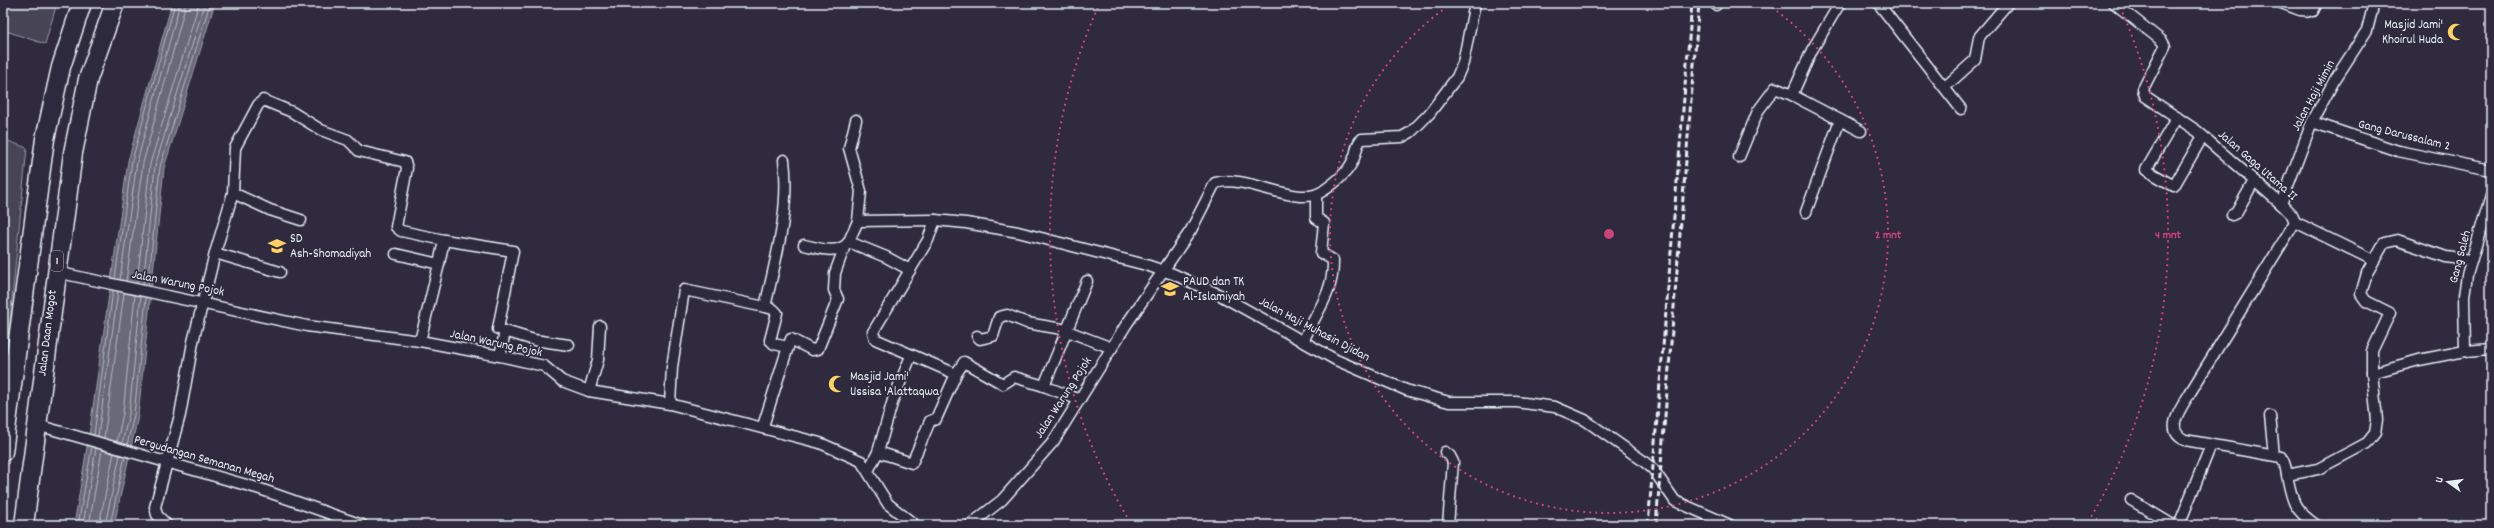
<svg xmlns="http://www.w3.org/2000/svg" width="2494" height="528" viewBox="0 0 2494 528" font-family="Dekko,sans-serif">
<style>
.green{fill:#464455;stroke:#979aa6}
.water{fill:#696978;stroke:#9c9fab}
.lines{fill:none;stroke-linecap:round;stroke-linejoin:round}
.shore{stroke:#b5bbc5;stroke-width:1}
.street-casing{stroke:#e8f1f8;stroke-width:13}
.highway-casing{stroke:#e8f1f8;stroke-width:21}
.street{stroke:#2f2a3d;stroke-width:10}
.highway{stroke:#2f2a3d;stroke-width:18}
.rail{stroke:#e8f1f8;stroke-width:3;stroke-dasharray:6 3;stroke-linecap:butt}
.ring{fill:none;stroke:#ca437a;stroke-width:2;stroke-dasharray:2 4}
.labels{text-anchor:middle;dominant-baseline:central;stroke-width:3.5;stroke-linejoin:round;paint-order:stroke}
.shield{fill:#2f2a3d;stroke:#b0b5c0;stroke-width:1}
.shield-label{font-size:12px;font-weight:bold;fill:#e8f1f8}
.poi-label{font-size:13px;fill:#e8f1f8;stroke:#2f2a3d;text-anchor:start}
.street-label{font-size:13px;fill:#e8f1f8;stroke:#2f2a3d}
.centre{fill:#ca437a;stroke:#2f2a3d;stroke-width:2}
.ring-label{font-size:12px;text-anchor:middle;font-weight:bold;fill:#ca437a;stroke:#2f2a3d;stroke-width:3.5;stroke-linejoin:round;paint-order:stroke}
</style>
<rect width="100%" height="100%" fill="#2f2a3d"/>
<filter id="ink" filterUnits="userSpaceOnUse"><feTurbulence type="fractalNoise" baseFrequency=".025" numOctaves="2"/><feDisplacementMap in="SourceGraphic" scale="8" xChannelSelector="R" yChannelSelector="G"/><feConvolveMatrix kernelMatrix="1 2 1 2 8 2 1 2 1" color-interpolation-filters="sRGB"/></filter>
<g filter="url(#ink)">
<!-- green -->
<g class="green">
<path d="M3 3H57L45 44 3 30Z"/>
<path d="M3 139 27 148 8 339 3 338Z"/>
</g>
<!-- water -->
<path class="water" d="M172 3H215L164 168 138 416 114 525H74L89 435 128 161Z"/>
<g class="lines">
<!-- shore -->
<g class="shore">
<path d="M115 278 132 161 175 3"/>
<path d="M120 280 137 162 180 3"/>
<path d="M126 281 143 163 186 3"/>
<path d="M137 283 150 164 199 3"/>
<path d="M143 285 155 166 205 3"/>
<path d="M148 286 160 167 210 3"/>
<path d="M94 435 113 290"/>
<path d="M98 436 118 291"/>
<path d="M104 438 124 293"/>
<path d="M117 442 123 413 135 295"/>
<path d="M122 443 129 414 141 296"/>
<path d="M127 445 134 415 146 298"/>
<path d="M78 525 92 447"/>
<path d="M83 525 96 448"/>
<path d="M89 525 102 450"/>
<path d="M99 525 114 453"/>
<path d="M105 525 120 455"/>
<path d="M110 525 125 456"/>
</g>
<!-- street casing -->
<g class="street-casing">
<g id="street">
<path d="M1878 3 1961 109"/>
<path d="M2114 3 2162 41 2165 46 2143 89 2145 96 2197 131 2281 204 2292 215 2295 222 2190 393C2182 407 2163 430 2185 440L2281 457C2285 462 2286 468 2287 475 2292 501 2293 509 2316 525"/>
<path d="M2281 3 2300 10 2313 11 2317 3"/>
<path d="M1716 5V3"/>
<path d="M1945 87 1975 60 1979 37 2008 3"/>
<path d="M1792 95 1812 50 1840 3"/>
<path d="M2177 117 2146 170 2174 186 2203 136"/>
<path d="M856 120 849 148 861 191 858 221 935 220 966 223 1018 232 1146 265 1173 274 1220 295 1336 360 1406 390 1449 402H1516L1555 407 1585 420 1642 460 1653 469 1675 501 1730 525"/>
<path d="M2312 122 2398 151 2491 170"/>
<path d="M1739 157 1758 111 1775 88 1792 95 1861 131"/>
<path d="M233 193 235 148 258 105 263 100 292 112 321 130 348 140 359 151 405 162 407 168 396 227 401 231 444 240"/>
<path d="M2281 204 2312 122 2334 81 2367 30 2374 3"/>
<path d="M1806 212 1840 120"/>
<path d="M2232 215 2236 213 2254 181"/>
<path d="M935 220 928 240 873 332 875 339 956 374 964 362 1003 384 1014 377 1044 386 1080 400"/>
<path d="M2295 222 2373 260"/>
<path d="M848 243 858 221"/>
<path d="M804 245C819 248 836 255 848 243L854 244 886 257 910 270"/>
<path d="M215 253 280 272"/>
<path d="M396 254 439 264 420 341"/>
<path d="M439 264 444 240 513 251 498 329 505 331 500 356"/>
<path d="M56 272 307 326 420 341 500 356 544 366 562 381 589 391 670 404 820 443 861 461 888 504 915 525"/>
<path d="M765 307 773 309 777 313 770 340 774 344 788 347 791 339 812 350 818 349 838 299 834 290 835 273 844 248"/>
<path d="M505 331 534 340 569 345"/>
<path d="M977 336 980 339 993 336 999 317 1007 315 1027 323 1062 329 1112 348"/>
<path d="M1303 342C1315 313 1334 294 1333 260L1321 253 1324 223 1316 218V195"/>
<path d="M2465 351 2491 349"/>
<path d="M2372 373 2419 360 2465 351 2464 296 2467 275 2491 195"/>
<path d="M1044 386 1087 281"/>
<path d="M589 391 598 360 600 326"/>
<path d="M670 404 672 367 684 290 765 307C776 258 790 210 784 160"/>
<path d="M2270 416 2274 455"/>
<path d="M37 425 260 489 362 525"/>
<path d="M763 426 788 347"/>
<path d="M878 452 912 463 930 421 936 419 956 374"/>
<path d="M1445 452 1450 456 1453 462 1448 525"/>
<path d="M868 471 878 452 893 400 911 356"/>
<path d="M2287 475 2318 469 2367 443 2375 433 2377 420 2372 373V351L2390 313 2366 301 2361 294 2367 273 2384 243 2397 240 2446 257 2471 260"/>
<path d="M2131 500 2173 525"/>
<path d="M167 525 157 515 155 507 180 415 193 342 215 253 233 193 270 210 301 220"/>
<path d="M970 525 1002 500 1053 442 1126 325 1191 230 1215 183C1248 173 1297 209 1323 191 1335 183 1349 172 1354 158 1357 152 1356 143 1362 139L1402 137 1411 132 1429 114 1457 77 1463 63 1475 3"/>
<path d="M2179 525 2211 445"/>
</g>
</g>
<!-- highway casing -->
<g class="highway-casing">
<g id="highway">
<path d="M3 452 45 139 61 67 82 3"/>
<path d="M24 525 73 153 88 79 115 3"/>
</g>
</g>
<!-- street -->
<use href="#street" class="street"/>
<!-- highway -->
<use href="#highway" class="highway"/>
<!-- rail -->
<g class="rail">
<path d="M1648 525 1692 3"/>
<path d="M1656 525 1699 3"/>
</g>
</g>
</g>
<!-- distance rings -->
<g class="ring">
<path d="M1767 4A279 279 0 1 1 1451 4"/>
<path d="M1130 522A559 559 0 0 1 1098 7M2120 7A559 559 0 0 1 2088 522"/>
</g>
<!-- icons -->
<defs>
<g id="mosque-bare" transform="scale(1.38)"><path d="M3.5-4.9A6 6 0 1 0 3.5 4.9A5 5 0 1 1 3.5-4.9Z" fill="#ffd166" stroke="#2f2a3d" stroke-width="2.5" paint-order="stroke"/></g>
<g id="school-bare" transform="scale(1.38)"><path d="M0-5L7-2L0 1L-7-2ZM-4 1L0 2.5L4 1V4Q0 6-4 4Z" fill="#ffd166" stroke="#2f2a3d" stroke-width="2.5" paint-order="stroke"/></g>
</defs>
<g fill-rule="evenodd">
<use href="#mosque-bare" x="2456" y="32"/>
<use href="#school-bare" x="277" y="246"/>
<use href="#school-bare" x="1170" y="289"/>
<use href="#mosque-bare" x="837" y="384"/>
</g>
<g class="labels">
<!-- shield labels -->
<rect class="shield" x="51" y="251" width="12" height="20" rx="3"/>
<g class="shield-label">
<text x="57" y="261">1</text>
</g>
<!-- poi labels -->
<g class="poi-label">
<text x="2443" y="25" text-anchor="end">Masjid Jami'<tspan x="2443" dy="15">Khoirul Huda</tspan></text>
<text x="290" y="239">SD<tspan x="290" dy="15">Ash-Shomadiyah</tspan></text>
<text x="1183" y="282">PAUD dan TK<tspan x="1183" dy="15">Al-Islamiyah</tspan></text>
<text x="850" y="377">Masjid Jami'<tspan x="850" dy="15">Ussisa 'Alattaqwa</tspan></text>
</g>
<!-- street labels -->
<g class="street-label">
<text transform="translate(2314 96) rotate(-62)">Jalan Haji Mimin</text>
<text transform="translate(2404 136) rotate(14)">Gang Darussalam 2</text>
<text transform="translate(2257 166) rotate(41)">Jalan Gaga Utama II</text>
<text transform="translate(2461 257) rotate(-75)">Gang Saleh</text>
<text transform="translate(178 284) rotate(11)">Jalan Warung Pojok</text>
<text transform="translate(1314 330) rotate(28)">Jalan Haji Muhasin Djidan</text>
<text transform="translate(48 333) rotate(-83)">Jalan Daan Mogot</text>
<text transform="translate(496 344) rotate(12)">Jalan Warung Pojok</text>
<text transform="translate(1064 398) rotate(-57)">Jalan Warung Pojok</text>
<text transform="translate(204 460) rotate(16)">Pergudangan Semanan Megah</text>
</g>
</g>
<circle cx="1609" cy="234" r="6" class="centre"/>
<g class="ring-label">
<text x="1888" y="238">2 mnt</text>
<text x="2168" y="238">4 mnt</text>
</g>
<!-- margin -->
<rect width="2494" height="528" fill="none" stroke="#2f2a3d" stroke-width="16"/>
<rect x="8" y="8" width="2478" height="512" fill="none" stroke="#e8f1f8" stroke-width="1.5" filter="url(#ink)"/>
<!-- north arrow -->
<g transform="translate(2448 482) rotate(284)" stroke="#2f2a3d" stroke-width="3" paint-order="stroke">
<path d="M0-3L7 15L0 10L-7 15Z" fill="#e8f1f8"/>
<text y="-6" font-size="11" font-weight="bold" text-anchor="middle" fill="#e8f1f8">U</text>
</g>
</svg>
